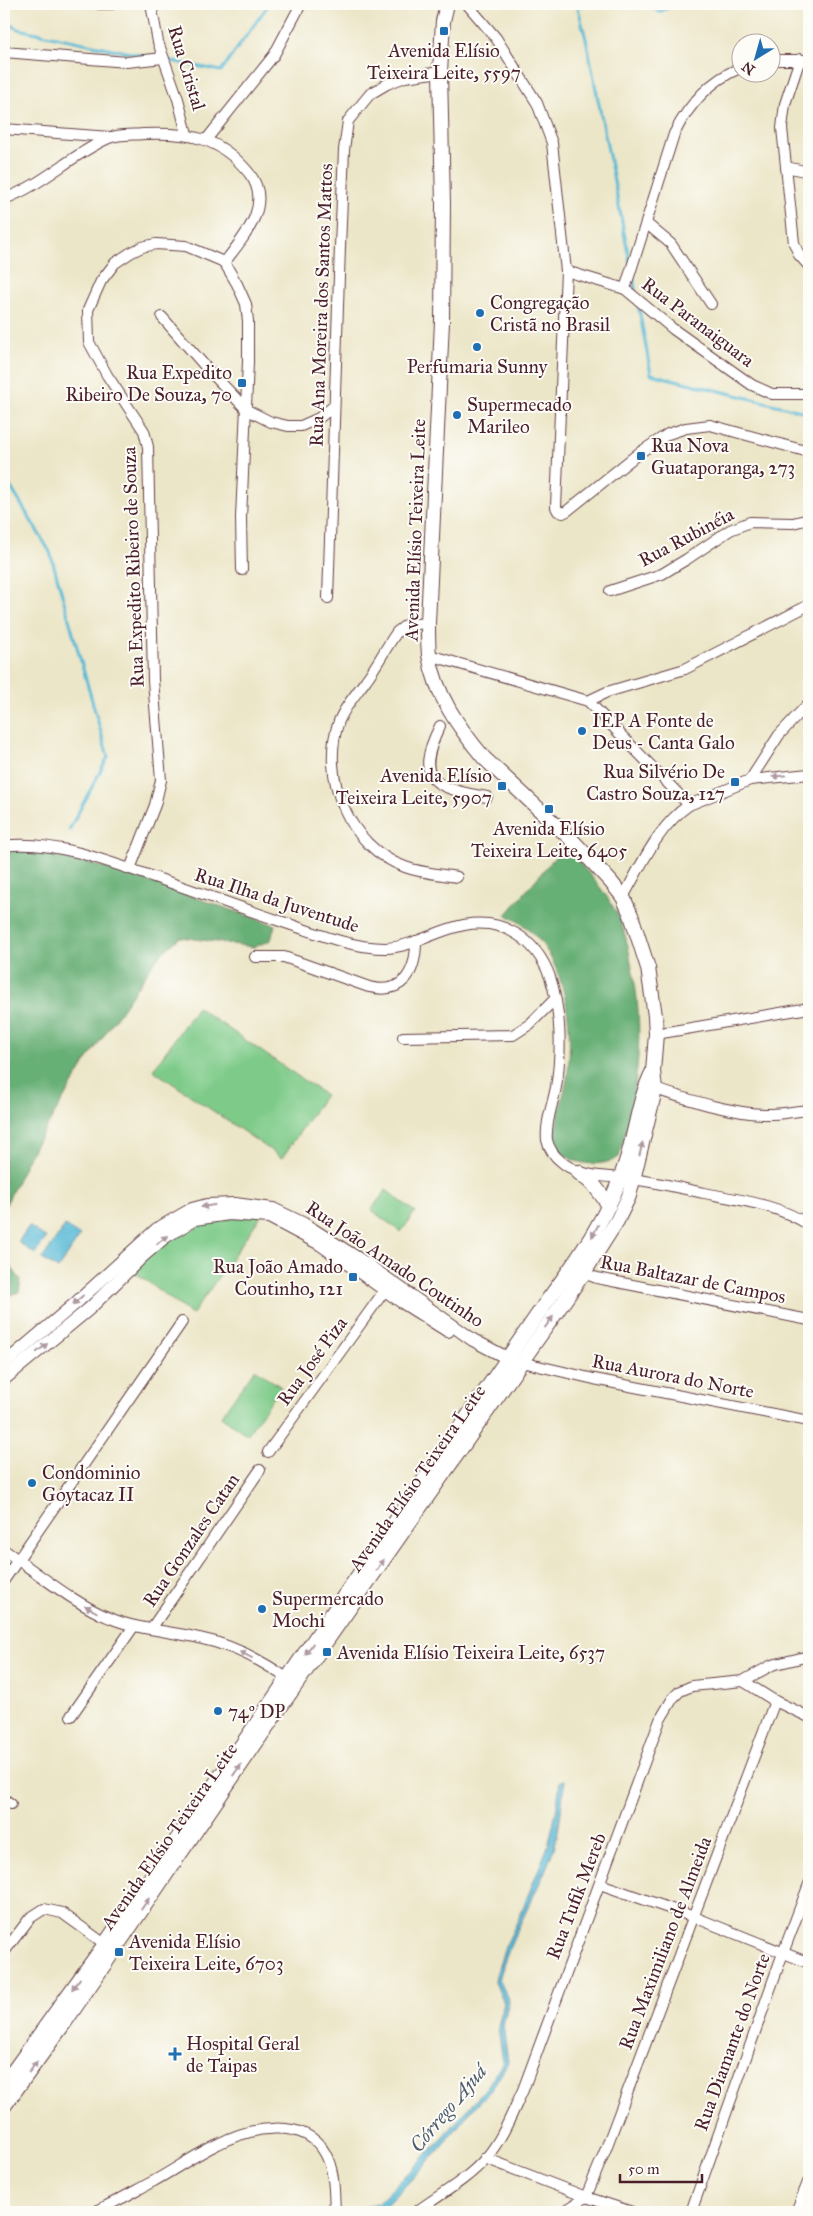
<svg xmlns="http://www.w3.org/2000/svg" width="813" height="2216" viewBox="0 0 813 2216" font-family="'IM FELL Great Primer',serif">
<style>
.green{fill:#7ecb89;stroke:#64755a}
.forest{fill:#66af75;stroke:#586750}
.water{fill:#57b9d6;stroke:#506c80}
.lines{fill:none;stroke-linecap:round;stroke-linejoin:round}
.stream{stroke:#57b9d6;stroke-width:3}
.minor-casing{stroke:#623d43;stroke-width:12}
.tertiary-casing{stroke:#623d43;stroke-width:14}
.secondary-casing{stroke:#623d43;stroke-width:16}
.minor{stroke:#fff;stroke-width:10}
.tertiary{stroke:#fff;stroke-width:12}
.secondary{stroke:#fff;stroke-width:14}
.oneway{fill:#ae9aa0}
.poi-dot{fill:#1f6fb2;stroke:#fdfcf7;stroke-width:2}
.labels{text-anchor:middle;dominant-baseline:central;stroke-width:4;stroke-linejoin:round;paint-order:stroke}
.poi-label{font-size:19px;fill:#4a1f2b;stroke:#fdfcf7;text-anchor:start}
.street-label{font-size:19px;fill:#4a1f2b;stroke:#fdfcf7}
.water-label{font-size:20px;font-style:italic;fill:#4f5d6f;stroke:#fdfcf7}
</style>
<rect width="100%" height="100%" fill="#fdfcf7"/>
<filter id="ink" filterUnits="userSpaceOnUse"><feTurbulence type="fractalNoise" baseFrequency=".02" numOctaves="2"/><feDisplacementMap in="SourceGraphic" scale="10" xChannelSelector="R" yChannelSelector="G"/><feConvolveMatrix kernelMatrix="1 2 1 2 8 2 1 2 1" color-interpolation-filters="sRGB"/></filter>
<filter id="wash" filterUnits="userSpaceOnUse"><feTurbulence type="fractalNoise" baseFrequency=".0096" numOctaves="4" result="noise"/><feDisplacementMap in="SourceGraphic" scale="20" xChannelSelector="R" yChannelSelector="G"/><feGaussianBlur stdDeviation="1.12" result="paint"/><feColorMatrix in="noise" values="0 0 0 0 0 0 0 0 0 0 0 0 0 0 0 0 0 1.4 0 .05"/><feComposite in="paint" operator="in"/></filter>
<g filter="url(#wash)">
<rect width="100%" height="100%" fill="#ece6c8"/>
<!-- green -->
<g class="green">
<path d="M197 1007 325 1095 282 1158 153 1070Z"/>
<path d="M386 1190 415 1212 401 1232 371 1210Z"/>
<path d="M263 1213 192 1315 128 1267 175 1227Z"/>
<path d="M255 1369 281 1387 247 1435 221 1416Z"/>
</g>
<!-- forest -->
<g class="forest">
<path d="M564 846C582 866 603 887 616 912 624 927 628 945 631 962 646 1030 638 1091 619 1157 599 1170 557 1165 556 1136 555 1122 564 1095 567 1079 575 1023 566 941 506 915Z"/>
<path d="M8 849 42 851 85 862 124 873 275 925 271 940 254 947 180 937 157 958 85 1063 27 1160 4 1209V850Z"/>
<path d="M4 1258 21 1280 19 1292 4 1298Z"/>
</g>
<!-- water -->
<g class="water">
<path d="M29 1226 46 1238 35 1254 18 1242Z"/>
<path d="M65 1226 80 1236 58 1269 42 1259Z"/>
<path d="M565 1780C561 1803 561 1826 554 1848 539 1892 510 1935 499 1980L509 2000 503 2025 508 2062 491 2090 468 2114 441 2148 388 2204 377 2212H353L379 2202 437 2144 487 2087 503 2062 498 2026 504 2003 495 1982 496 1975 505 1947 518 1920 548 1846 556 1813 560 1781Z"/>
</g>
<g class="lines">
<!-- stream -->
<g class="stream">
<path d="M577 4 587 43 630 263"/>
<path d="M648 4 659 12 677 4"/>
<path d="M4 21 18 29 145 56"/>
<path d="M166 60 221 71 269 4"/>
<path d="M633 277 636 295"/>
<path d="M638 304 651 374 809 413"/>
<path d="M4 476 50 552 108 757 69 830"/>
</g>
</g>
</g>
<g filter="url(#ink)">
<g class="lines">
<!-- minor casing -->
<g class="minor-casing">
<g id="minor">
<path d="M99 4H112"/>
<path d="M151 4 158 42 178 99 187 134"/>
<path d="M467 4 496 38 537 103 552 143 566 271 556 507 558 511 563 513 567 511 639 453 668 434 686 428 710 425 809 452"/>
<path d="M4 52 127 62 163 58"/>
<path d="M800 59 785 104 782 128 794 243 799 255 809 266"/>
<path d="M770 60H809"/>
<path d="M4 129 110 137"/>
<path d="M206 140 274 55 301 4"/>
<path d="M786 167 809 172"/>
<path d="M4 199C43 185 72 154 109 138 118 134 133 135 143 134 187 132 219 136 249 173 274 204 244 237 224 263"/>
<path d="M647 224 671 244 711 304"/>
<path d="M566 271 625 289 673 329 752 385 772 394H809"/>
<path d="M625 289 674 134C689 104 709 81 740 68"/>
<path d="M162 317 204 365 247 410 271 422 288 426H301L319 418 334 406"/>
<path d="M610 591 662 574 687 559 730 530 750 522 793 523 809 519"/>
<path d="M328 598 340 247 344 150 348 121 370 94 387 84 405 77 440 72"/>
<path d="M428 623 406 625 397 632C386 647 378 664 366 680 357 693 345 706 339 721 319 776 349 847 405 867 421 873 440 874 457 877"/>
<path d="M429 655 588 701 689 805"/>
<path d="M588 701 607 692 685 669 809 605"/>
<path d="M440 726C412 782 436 788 487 797"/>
<path d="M750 780 779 735 809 703"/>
<path d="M4 846C29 842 56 847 80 853 147 873 212 898 277 920 311 931 349 948 385 948 413 947 437 930 464 925 504 918 536 939 550 977 561 1011 562 1052 556 1087 553 1104 545 1123 547 1140 549 1150 555 1157 563 1163 582 1178 609 1176 632 1179 656 1182 680 1188 704 1193 740 1200 777 1204 809 1225"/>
<path d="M130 869 155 805 161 780 153 680 148 447 144 431 107 375 89 342 88 310 101 281 115 263 130 253 142 247 156 244 186 246 224 262 237 284 246 304 248 321V362L241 518 242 570"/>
<path d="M623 897C641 866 658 826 689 805L750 780 809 774"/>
<path d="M255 957H284L369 987C403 995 416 973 416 941"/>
<path d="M656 1034 809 1008"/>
<path d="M403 1037 513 1035 530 1024 555 999"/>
<path d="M648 1087C685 1098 724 1112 763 1114 778 1115 794 1111 809 1110"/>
<path d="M578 1271 597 1278 809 1320"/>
<path d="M517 1361 594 1379 809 1421"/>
<path d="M268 1452 385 1290"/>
<path d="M4 1550C35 1571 76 1605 110 1618 138 1630 170 1631 199 1638 233 1645 265 1662 292 1682"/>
<path d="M4 1580 182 1322"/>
<path d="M151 1629 260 1470"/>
<path d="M743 1681 775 1701 809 1717"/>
<path d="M71 1716 134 1626"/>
<path d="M4 1799 11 1804"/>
<path d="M600 1884 694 1917 809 1963"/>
<path d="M4 1952 30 1918 44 1909 62 1913 109 1947"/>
<path d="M485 2158 586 2197 632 2212"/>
<path d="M94 2212C114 2203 133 2192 152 2182 174 2170 195 2155 218 2144 249 2128 304 2116 325 2153 335 2171 334 2192 335 2212"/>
<path d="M416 2212C439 2195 467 2180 486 2158 503 2138 512 2113 523 2090L660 1720 673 1698 680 1691 692 1686 743 1681 772 1665 809 1656"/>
<path d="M564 2212 586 2197 605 2151 775 1701"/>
<path d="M691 2212 783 1953 809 1884"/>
<path d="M796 2212 809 2180"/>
</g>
</g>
<!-- tertiary casing -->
<g class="tertiary-casing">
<g id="tertiary">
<path d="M4 1364 77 1302 157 1229 192 1209 207 1205 235 1204 273 1209 304 1224 365 1263 473 1340 509 1359"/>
<path d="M4 1379 89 1309 143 1256 165 1237 195 1219 229 1214 269 1217 320 1244 402 1302 448 1331"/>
</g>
</g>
<!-- secondary casing -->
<g class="secondary-casing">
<g id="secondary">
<path d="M578 1172 594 1185 609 1205"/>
<path d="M4 2084 105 1944 547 1301C580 1257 611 1212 627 1159 636 1129 639 1098 653 1071"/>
<path d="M4 2106 65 2022 281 1706 583 1274 617 1221 629 1196 655 1090 653 1071 656 1034 655 1016 648 968 631 915 623 897 611 882 571 839 484 758C459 728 435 694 429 655 428 644 428 634 428 623L442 322 443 204 440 72 443 21 447 4"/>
</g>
</g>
<!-- minor -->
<use href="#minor" class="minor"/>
<!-- tertiary -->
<use href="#tertiary" class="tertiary"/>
<!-- secondary -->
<use href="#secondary" class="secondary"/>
</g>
<!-- one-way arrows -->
<defs><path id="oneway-solid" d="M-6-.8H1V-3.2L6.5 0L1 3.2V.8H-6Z" transform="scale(1.25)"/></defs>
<g class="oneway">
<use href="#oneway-solid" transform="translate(779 776) rotate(174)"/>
<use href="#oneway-solid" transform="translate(641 1149) rotate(-77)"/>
<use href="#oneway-solid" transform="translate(208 1206) rotate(171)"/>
<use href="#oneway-solid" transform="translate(595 1231) rotate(118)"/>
<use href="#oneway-solid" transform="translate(162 1240) rotate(-39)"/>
<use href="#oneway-solid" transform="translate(78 1300) rotate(138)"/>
<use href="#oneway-solid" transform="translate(549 1322) rotate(-54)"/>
<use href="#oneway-solid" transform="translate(42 1348) rotate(-39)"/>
<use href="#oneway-solid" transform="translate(380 1565) rotate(-55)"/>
<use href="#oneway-solid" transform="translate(91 1609) rotate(-150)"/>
<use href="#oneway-solid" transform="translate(309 1649) rotate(125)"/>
<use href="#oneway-solid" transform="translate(246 1655) rotate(-154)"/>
<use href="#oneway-solid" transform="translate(237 1770) rotate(-55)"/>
<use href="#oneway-solid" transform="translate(145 1904) rotate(-55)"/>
<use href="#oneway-solid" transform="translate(76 1984) rotate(126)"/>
<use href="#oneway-solid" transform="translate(33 2067) rotate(-54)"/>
</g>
</g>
<!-- markers -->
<g class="poi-dot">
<rect x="439" y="26" width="10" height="10" rx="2.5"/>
<circle cx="480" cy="313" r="5"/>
<circle cx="477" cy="347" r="5"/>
<rect x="237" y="378" width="10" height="10" rx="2.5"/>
<circle cx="457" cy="415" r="5"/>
<rect x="636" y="451" width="10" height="10" rx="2.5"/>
<circle cx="582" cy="731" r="5"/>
<rect x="730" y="777" width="10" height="10" rx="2.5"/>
<rect x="497" y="781" width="10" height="10" rx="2.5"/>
<rect x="544" y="804" width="10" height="10" rx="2.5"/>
<rect x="348" y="1272" width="10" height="10" rx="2.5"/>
<circle cx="32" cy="1483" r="5"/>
<circle cx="262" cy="1609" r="5"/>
<rect x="322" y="1647" width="10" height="10" rx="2.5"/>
<circle cx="218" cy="1711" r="5"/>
<rect x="114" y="1947" width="10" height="10" rx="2.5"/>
<path d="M172.5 2046.5h5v5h5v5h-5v5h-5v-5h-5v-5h5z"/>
</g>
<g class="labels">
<!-- poi labels -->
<g class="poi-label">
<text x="444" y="50" text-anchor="middle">Avenida Elísio<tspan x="444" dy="22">Teixeira Leite, 5597</tspan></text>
<text x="490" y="302">Congregação<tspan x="490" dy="22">Cristã no Brasil</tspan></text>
<text x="477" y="366" text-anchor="middle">Perfumaria Sunny</text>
<text x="232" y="372" text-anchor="end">Rua Expedito<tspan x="232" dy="22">Ribeiro De Souza, 70</tspan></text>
<text x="467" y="404">Supermecado<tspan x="467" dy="22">Marileo</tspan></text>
<text x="651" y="445">Rua Nova<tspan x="651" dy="22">Guataporanga, 273</tspan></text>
<text x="592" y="720">IEP A Fonte de<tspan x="592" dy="22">Deus - Canta Galo</tspan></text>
<text x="725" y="771" text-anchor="end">Rua Silvério De<tspan x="725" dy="22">Castro Souza, 127</tspan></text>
<text x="492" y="775" text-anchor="end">Avenida Elísio<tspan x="492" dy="22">Teixeira Leite, 5907</tspan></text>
<text x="549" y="828" text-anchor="middle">Avenida Elísio<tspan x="549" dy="22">Teixeira Leite, 6405</tspan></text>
<text x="343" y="1266" text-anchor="end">Rua João Amado<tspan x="343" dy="22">Coutinho, 121</tspan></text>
<text x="42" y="1472">Condominio<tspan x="42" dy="22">Goytacaz II</tspan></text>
<text x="272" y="1598">Supermercado<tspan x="272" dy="22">Mochi</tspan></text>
<text x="337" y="1652">Avenida Elísio Teixeira Leite, 6537</text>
<text x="228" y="1711">74º DP</text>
<text x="129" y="1941">Avenida Elísio<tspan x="129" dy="22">Teixeira Leite, 6703</tspan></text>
<text x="186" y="2043">Hospital Geral<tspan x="186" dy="22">de Taipas</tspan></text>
</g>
<!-- street labels -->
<g class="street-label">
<text transform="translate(187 68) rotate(73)">Rua Cristal</text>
<text transform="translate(321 305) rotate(-88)">Rua Ana Moreira dos Santos Mattos</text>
<text transform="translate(698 322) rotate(37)">Rua Paranaiguara</text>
<text transform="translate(415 530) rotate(-88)">Avenida Elísio Teixeira Leite</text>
<text transform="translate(686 537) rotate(-28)">Rua Rubinéia</text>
<text transform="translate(133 567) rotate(-92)">Rua Expedito Ribeiro de Souza</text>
<text transform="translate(277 900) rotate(18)">Rua Ilha da Juventude</text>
<text transform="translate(395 1264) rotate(34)">Rua João Amado Coutinho</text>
<text transform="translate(693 1279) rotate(11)">Rua Baltazar de Campos</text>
<text transform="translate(312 1361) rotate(-54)">Rua José Piza</text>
<text transform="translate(673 1376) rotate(11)">Rua Aurora do Norte</text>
<text transform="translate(417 1478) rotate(-55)">Avenida Elísio Teixeira Leite</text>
<text transform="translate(191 1540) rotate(-56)">Rua Gonzales Catan</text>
<text transform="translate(169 1836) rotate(-55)">Avenida Elísio Teixeira Leite</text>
<text transform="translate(576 1896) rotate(-69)">Rua Tufik Mereb</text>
<text transform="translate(665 1943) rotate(-69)">Rua Maximiliano de Almeida</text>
<text transform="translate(732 2042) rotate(-70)">Rua Diamante do Norte</text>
</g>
<!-- water labels -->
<g class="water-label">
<text transform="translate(448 2108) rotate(-50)">Córrego Ajuá</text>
</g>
</g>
<!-- margin -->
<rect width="813" height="2216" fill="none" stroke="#fdfcf7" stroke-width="20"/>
<!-- north arrow -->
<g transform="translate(756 58) rotate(217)"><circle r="24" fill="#fdfcf7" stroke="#b5a4a5"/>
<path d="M0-4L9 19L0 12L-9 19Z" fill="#1f6fb2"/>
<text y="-8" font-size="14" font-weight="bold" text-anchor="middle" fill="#4a1f2b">N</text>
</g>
<!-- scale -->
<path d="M620 2174v8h82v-8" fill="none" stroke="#4a1f2b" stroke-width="2.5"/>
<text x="628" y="2174" font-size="15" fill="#4a1f2b" stroke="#fdfcf7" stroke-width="4" paint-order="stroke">50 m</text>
</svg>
